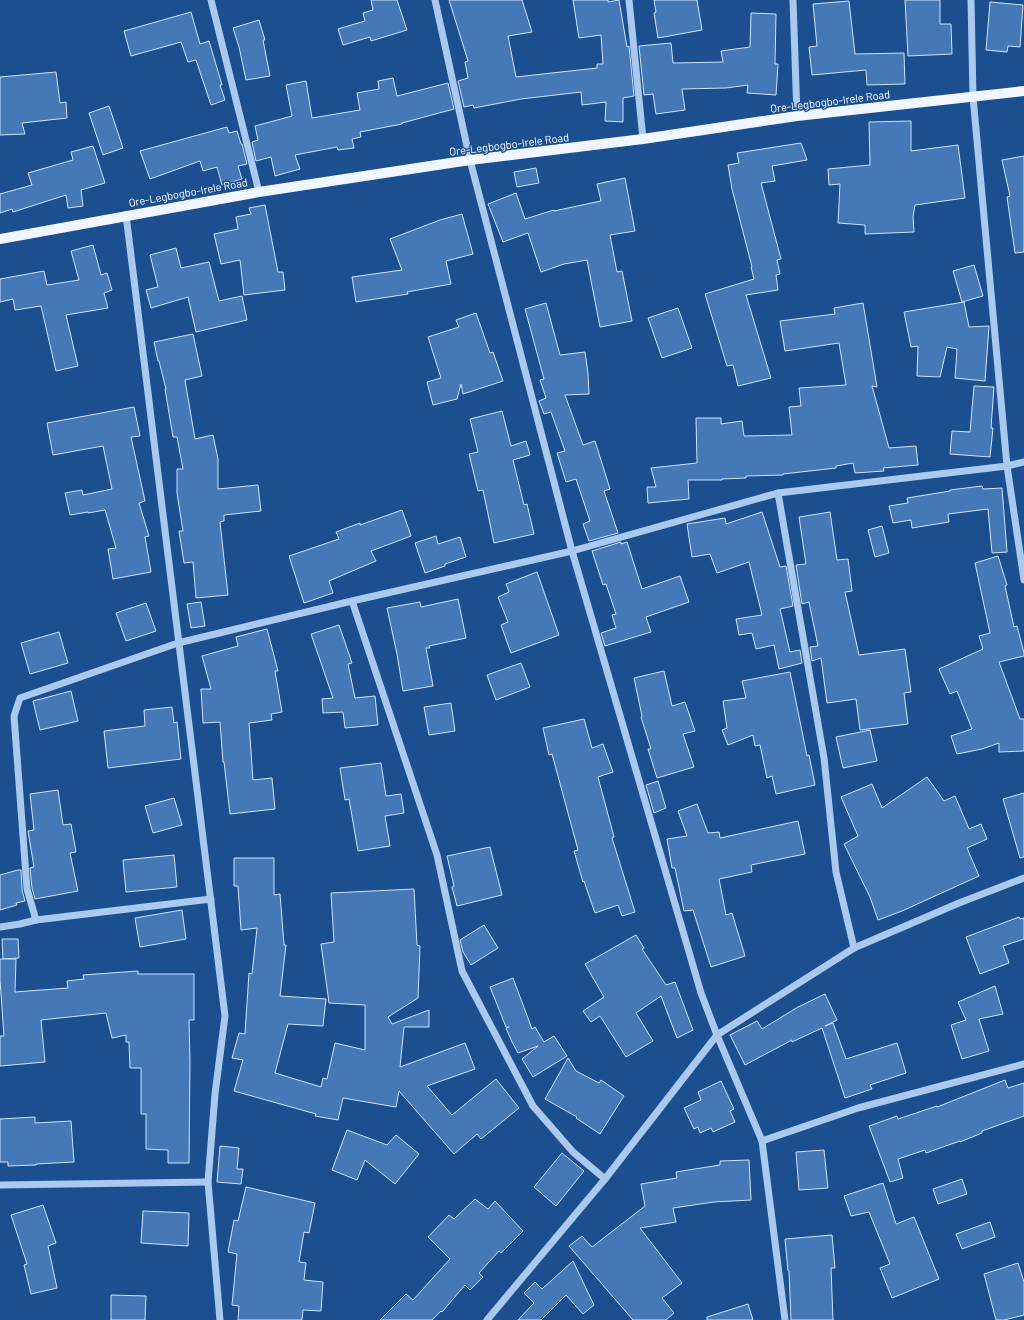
<svg xmlns="http://www.w3.org/2000/svg" width="1024" height="1320" viewBox="0 0 1024 1320" font-family="Barlow,sans-serif">
<style>
.building{fill:#4478b7;stroke:#cfe3fa}
.lines{fill:none;stroke-linecap:round;stroke-linejoin:round}
.minor{stroke:#a9c9ee;stroke-width:7}
.major{stroke:#f0f6ff;stroke-width:10}
.labels{text-anchor:middle;dominant-baseline:central;stroke-width:3;stroke-linejoin:round;paint-order:stroke}
.street-label{font-size:11px;fill:#fff;stroke:#1b4f8f}
</style>
<rect width="100%" height="100%" fill="#1b4f8f"/>
<!-- building -->
<g class="building">
<path d="M371 0H397L407 30 371 41 370 37 343 45 338 29 365 21 363 13 373 10Z"/>
<path d="M449 0H522L532 32 508 36 516 77 597 68V64H603L601 35 579 38 573 0H608V2L619 0 627 47 629 46 634 96 623 98V122L605 121 606 102 582 105 581 92 521 99 474 108 473 105 464 107 458 81 468 78 465 62 468 61Z"/>
<path d="M654 0H697L702 30 658 38 654 13 656 12Z"/>
<path d="M905 0H940V24H951L952 54 908 56Z"/>
<path d="M849 1 855 54 904 53 905 84 867 85 866 70 812 75 809 47 817 46 813 4Z"/>
<path d="M990 2 1023 5 1020 47 1008 46 1007 52 986 50Z"/>
<path d="M191 12 200 44 209 41 222 85H220L225 100 211 105 196 60 188 62 181 42 131 56 124 31Z"/>
<path d="M751 13 776 14 775 64H778L776 95 747 93 748 85 726 88 682 89 685 110 656 114 653 94 644 95 639 46 671 43 673 63 723 62 721 51 750 47Z"/>
<path d="M259 20 265 40H263L270 76 246 80 239 47 233 28Z"/>
<path d="M56 72 60 103 66 102 67 118 22 123 25 134 0 135V77Z"/>
<path d="M393 78 397 96 448 83 454 109 402 123V124L360 132 361 137 352 139 354 148 338 150 337 147 295 155 300 169 275 176 271 157 256 161 252 142 258 140 255 126 292 116 286 85 306 81 312 118 360 110 357 93 379 89 378 81Z"/>
<path d="M109 106 123 148 103 155 89 113Z"/>
<path d="M911 121V151L958 145 965 198 915 205 913 217 914 232 865 234V225L838 223 840 184 829 185 828 169 870 165 869 122Z"/>
<path d="M227 127 229 133 237 131 241 144H242L247 164 238 166 242 179 222 185 217 167 203 171 200 161 150 179 140 151Z"/>
<path d="M801 143 807 160 772 166 775 181 761 183 781 259 777 260 780 274 776 275 778 290 746 295 771 378 738 386 733 365 727 366 705 294 754 279 751 267H752L732 189 728 165 739 163 737 153Z"/>
<path d="M93 146 105 183 81 190 83 206 68 208 66 195 13 212 12 209 0 213V194L32 185 28 173 73 160 71 152Z"/>
<path d="M1024 156V252L1015 253 1007 197 1010 196 1002 160Z"/>
<path d="M536 168 539 183 517 187 514 172Z"/>
<path d="M625 178 635 231 610 235 617 272 622 271 632 321 600 327 587 260 564 264 541 272 528 233 503 242 488 204 516 193 525 219 554 210V211L601 201 597 184Z"/>
<path d="M265 205 278 272H283L285 290 244 295 240 260 221 264 214 234 238 229 236 217 251 214 249 208Z"/>
<path d="M462 214 473 254 446 261 451 284 407 292 408 294 356 302 352 277 402 270 390 239 440 220Z"/>
<path d="M93 245 101 275 107 273 112 290 104 293 108 308 66 315 78 366 56 371 41 306 15 310 13 299 0 302V279L44 271 47 285 79 280 71 251Z"/>
<path d="M176 248 181 268 209 262 219 301 242 296 247 320 196 332 188 297 151 308 146 290 158 287 150 255Z"/>
<path d="M974 265 983 296 962 302 953 271Z"/>
<path d="M964 302 969 327 989 326 985 381 955 378 957 349 947 347 940 377 917 376 918 346 911 347 904 312Z"/>
<path d="M546 303 560 355 585 352 588 373 589 394 565 395 583 445 595 441 610 489 604 491 618 533 589 541 583 524 590 521 576 479 566 482 557 453 565 451 551 412 544 414 539 401 546 398 540 380 544 379 525 309Z"/>
<path d="M863 303 877 387 872 386 889 448 916 446 918 465 883 468 884 471 855 473 853 463 836 466V468L783 474V475L746 476V478L722 479V480H688L689 499 648 503 647 487H656L651 468 697 463 696 418H721V424L742 421 744 436 792 435 789 407 801 406 799 388 846 385 839 343 785 351 780 321 835 314 834 308Z"/>
<path d="M678 308 692 348 662 358 648 318Z"/>
<path d="M476 313 490 353 493 352 503 381 463 394 461 384 457 399 433 405 427 382 441 378 428 337 459 327 456 320Z"/>
<path d="M193 334 202 376 185 380 195 439 213 435 218 459V489L258 485 261 511 224 515V521L220 522 228 595 196 598 193 562 184 563 179 531H183L177 493V469H183L177 437H173L165 389H166L159 361H158L154 342Z"/>
<path d="M974 386 994 387 991 428H993L990 457 950 454 952 431 970 432Z"/>
<path d="M134 407 140 436 131 437 145 501 139 503 149 536 145 537 151 572 113 579 108 549 116 548 105 510 88 513V512L70 515 65 493 82 490 83 495 112 489 103 446 53 455 47 423Z"/>
<path d="M502 411 511 446 526 441 530 455 513 460 524 505 527 504 534 534 494 543 483 490 478 491 469 454 478 452 470 419Z"/>
<path d="M982 486 983 489 1002 488 1007 552 992 553 988 509 948 514 949 522 912 528 911 520 893 523 889 506 908 503 907 498 950 491V490Z"/>
<path d="M402 510 411 536 371 551 376 561 329 581 333 593 304 603 289 556 339 539 336 532 360 523V525Z"/>
<path d="M762 512 780 567 786 566 793 606 780 609 790 652 800 650 802 663 779 669 774 645 756 649 752 633 739 635 736 619 762 615 749 562 717 573 710 554 692 557 687 524 725 518 726 524Z"/>
<path d="M830 512 837 560 848 559 852 591 845 592 859 655 905 649 911 692 904 693 908 724 860 730 856 699 827 703 821 658 812 661 810 647 818 646 809 602 802 604 796 565 806 564 799 517Z"/>
<path d="M882 526 889 553 875 557 868 530Z"/>
<path d="M436 536 438 544 460 537 466 557 445 564V566L425 573 415 543Z"/>
<path d="M621 542V544L627 542 642 589 680 576 689 602 646 617 651 632 605 646 601 633 616 628 612 615 616 614 606 584 603 585 592 551Z"/>
<path d="M998 556 1007 585 1005 586 1014 627 1017 626 1024 653V656L999 662 1020 719H1024V751L999 752V743L982 749 957 754 951 736 972 729 957 691 950 694 939 669 983 649 979 636 990 633 975 563Z"/>
<path d="M537 572 559 635 511 653 501 625 508 622 498 597 509 592 506 584Z"/>
<path d="M458 599 466 638 429 646 430 648H426L433 686 403 691 397 654 387 608 420 602 421 607Z"/>
<path d="M201 602 205 626 191 628 187 604Z"/>
<path d="M146 603 156 631 126 641 116 613Z"/>
<path d="M339 625 352 663 348 664 355 698 375 696 378 725 345 728 343 712 323 713 322 699 333 698 311 634Z"/>
<path d="M267 629 278 671H275L282 712 271 714 272 720 249 723 253 780 272 778 275 809 230 814 224 762H223L220 722 203 723 201 689H211L202 656 238 646 236 637Z"/>
<path d="M59 632 68 663 30 674 21 643Z"/>
<path d="M521 663 530 687 496 700 487 675Z"/>
<path d="M664 671 672 706 685 702 695 731 683 734 694 767 657 778 648 749H651L641 717 642 716 634 678Z"/>
<path d="M790 672 807 756 809 755 815 785 776 794 772 776 767 778 760 745 755 746 753 735 728 745 722 730 727 728 723 701 746 698 742 681Z"/>
<path d="M71 691 78 721 40 730 33 701Z"/>
<path d="M451 703 455 731 429 735 424 707Z"/>
<path d="M172 707 174 723 177 722 181 759 108 768 104 731 145 726 144 710Z"/>
<path d="M584 719 592 748 603 744 613 772 598 777 614 837 612 838 635 912 622 916 618 905 595 913 584 881 583 882 574 851 578 850 552 754 549 755 543 728Z"/>
<path d="M870 730 877 761 843 768 836 737Z"/>
<path d="M381 763 386 796 401 794 404 813 385 816 390 846 358 851 349 799 345 800 340 768Z"/>
<path d="M927 777 944 801 955 796 969 829 981 824 987 839 967 848 979 876 902 911 878 920 870 897 844 844 858 836 841 797 872 784 882 808Z"/>
<path d="M658 781 666 808 654 813 646 785Z"/>
<path d="M58 790 63 825 71 824 76 852 70 853 78 891 35 899 32 888 30 868 34 867 28 831 34 830 30 794Z"/>
<path d="M1024 793V857L1020 858 1003 799Z"/>
<path d="M174 798 182 825 153 833 145 806Z"/>
<path d="M697 804 708 833 719 832 720 838 798 821 805 854 751 865 752 872 719 879 726 915 732 913 745 956 711 967 693 910 684 911 675 868H672L667 839 687 836 678 811Z"/>
<path d="M490 847 502 895 457 906 452 887 454 886 447 856Z"/>
<path d="M174 855 177 887 126 892 123 860Z"/>
<path d="M234 858H274V895L280 894 284 945H286L280 996 326 999 323 1026 288 1024 275 1073 321 1087 323 1078 327 1079 335 1043 365 1050V1005L329 1003 321 944 334 942 331 893 414 889 417 945 420 946 418 998 388 1017 392 1024 429 1010V1027H404L400 1067 465 1043 475 1069 427 1086 452 1115 496 1079 519 1108 481 1139 477 1134 454 1154 399 1091 396 1107 343 1098 338 1120 315 1116 316 1114 234 1091 243 1060 232 1058 239 1033 245 1034 249 973 252 974 257 928 241 930 238 886H234Z"/>
<path d="M18 870H21L22 890 25 901 16 903 17 905 0 910V875Z"/>
<path d="M182 910 186 939 140 947 135 918Z"/>
<path d="M1019 917 1020 919 1024 918V939L1003 946 1009 963 980 974 966 937Z"/>
<path d="M484 925 498 948 471 965 463 952 460 940Z"/>
<path d="M636 935 644 948 642 949 666 985 675 982 693 1030 677 1038 661 996 636 1013 653 1041 626 1057 600 1016 591 1022 583 1011 604 997 585 964Z"/>
<path d="M2 939H18L19 958 3 959Z"/>
<path d="M0 959H16L15 992 68 988 67 981 84 979 83 975 138 971V974H194V1020H189L190 1061 189 1163H168V1150L146 1149V1114H141V1068H130L129 1042H126V1035L112 1038 106 1013 41 1020 45 1062 0 1066V1036H4L0 980Z"/>
<path d="M513 978 532 1029 535 1027 544 1042 554 1036 567 1056 533 1077 522 1059 538 1046 518 1053 512 1042 506 1028 509 1027H506L490 987Z"/>
<path d="M995 986 1003 1014 979 1019 989 1051 962 1059 951 1025 966 1020 958 1002Z"/>
<path d="M825 994 837 1020 825 1026 833 1023 846 1059 897 1043 906 1073 870 1085 872 1089 845 1098 822 1028 792 1042V1040L745 1065 730 1035 757 1021 762 1029 798 1007Z"/>
<path d="M568 1058 576 1071 599 1083 601 1080 624 1096 600 1134 576 1118 577 1117 545 1099Z"/>
<path d="M1005 1080 1008 1088 1024 1083V1116L982 1131V1133L960 1142V1141L926 1153 925 1150 898 1159 903 1178 890 1182 869 1126 897 1116 898 1119 937 1106V1107Z"/>
<path d="M721 1081 734 1109 730 1111 735 1122 713 1132 711 1128 700 1133 698 1127 694 1129 684 1108 701 1100 698 1092Z"/>
<path d="M35 1117V1123L71 1121 74 1162 36 1164V1165L8 1166V1162H0V1119Z"/>
<path d="M347 1130 387 1145 396 1135 419 1154 395 1184 365 1160 357 1180 332 1170Z"/>
<path d="M220 1146 239 1148 237 1169H243L241 1184 217 1182Z"/>
<path d="M824 1150 828 1188 799 1190 796 1152Z"/>
<path d="M562 1153 584 1171 556 1206 534 1187Z"/>
<path d="M749 1160 751 1200 714 1202 673 1208 676 1222 640 1228 682 1283 662 1298 674 1313 666 1320H633L569 1246 582 1236 592 1247 645 1206 641 1184 677 1178 676 1172 720 1165V1161Z"/>
<path d="M962 1179 967 1194 938 1204 933 1189Z"/>
<path d="M883 1183 896 1224 914 1217 939 1279 892 1298 880 1268 890 1264 869 1212 851 1216 844 1196Z"/>
<path d="M246 1187 315 1203 309 1233 304 1232 299 1262 306 1263 304 1280 323 1282 321 1311 303 1310 302 1320H238L239 1306 232 1305 237 1254 228 1252 234 1220 238 1221Z"/>
<path d="M475 1199 488 1209 495 1201 523 1231 501 1253 499 1251 479 1273 483 1277 470 1290 465 1285 442 1312 441 1311 432 1320H380L406 1294 413 1300 450 1259 428 1237 449 1215 454 1219Z"/>
<path d="M43 1205 56 1243 48 1246 57 1288 31 1294 24 1265 27 1264 11 1215Z"/>
<path d="M143 1211 189 1213 188 1246 141 1243Z"/>
<path d="M990 1222 995 1237 962 1249 956 1234Z"/>
<path d="M832 1235 835 1268H831L833 1320H791L789 1271H788L785 1239Z"/>
<path d="M573 1261 594 1305 583 1314 566 1295 541 1320H518L534 1303 524 1293 535 1282 542 1289Z"/>
<path d="M1018 1263 1024 1282V1315L1004 1320H996L984 1274Z"/>
<path d="M111 1295 146 1296 145 1320H111Z"/>
<path d="M748 1304 753 1320H707V1317Z"/>
</g>
<g class="lines">
<!-- minor -->
<g class="minor">
<path d="M211 0 259 192"/>
<path d="M435 0 470 160 572 551 701 993 717 1035 762 1141 785 1320"/>
<path d="M629 0 643 139"/>
<path d="M793 0 797 116"/>
<path d="M971 0 973 97 1007 466 1024 580"/>
<path d="M126 215 225 1016 215 1094 208 1182 220 1320"/>
<path d="M778 493 824 758 836 872 854 948"/>
<path d="M352 601 437 855 462 971 533 1106 573 1152 605 1179"/>
<path d="M36 920 211 899"/>
<path d="M0 927 20 924 36 920 27 889 14 716 20 698 178 643 352 601 572 551 778 493 1007 466 1024 462"/>
<path d="M762 1141 858 1108 1024 1064"/>
<path d="M0 1185 208 1182"/>
<path d="M487 1320 605 1179 717 1035 854 948 959 903 1024 878"/>
</g>
<!-- major -->
<path class="major" d="M0 239 259 192 470 160 643 139 797 116 1024 91"/>
</g>
<g class="labels">
<!-- street labels -->
<g class="street-label">
<text transform="translate(830 101) rotate(-7)">Ore-Legbogbo-Irele Road</text>
<text transform="translate(509 144) rotate(-7)">Ore-Legbogbo-Irele Road</text>
<text transform="translate(188 192) rotate(-10)">Ore-Legbogbo-Irele Road</text>
</g>
</g>
</svg>
